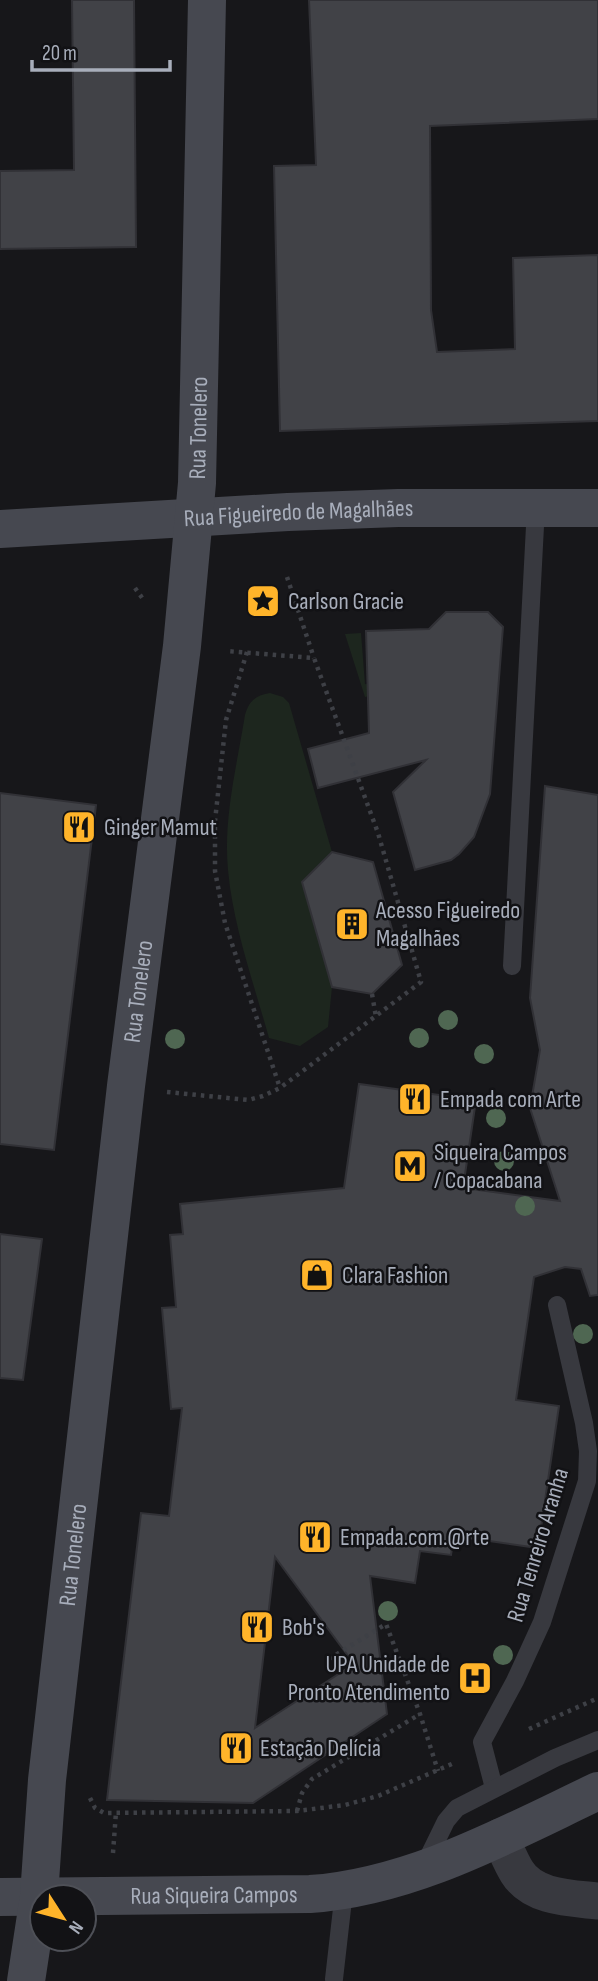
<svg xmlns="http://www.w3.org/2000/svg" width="598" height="1981" viewBox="0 0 598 1981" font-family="'Sofia Sans Condensed',sans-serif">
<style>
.green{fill:#1d261e}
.building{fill:#414247;stroke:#313136;stroke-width:2;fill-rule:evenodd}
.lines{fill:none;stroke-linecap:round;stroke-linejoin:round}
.path{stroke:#3e4046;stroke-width:4.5;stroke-dasharray:3.5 5;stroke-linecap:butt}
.lane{stroke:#38393f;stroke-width:18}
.street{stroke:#38393f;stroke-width:37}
.secondary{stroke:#464850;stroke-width:38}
.tree{fill:#4f6752}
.labels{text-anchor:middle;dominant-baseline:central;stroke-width:5;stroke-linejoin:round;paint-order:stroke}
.street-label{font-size:24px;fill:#a8aebb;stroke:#121215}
.poi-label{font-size:24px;fill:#a8aebb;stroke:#121215;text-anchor:start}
</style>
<rect width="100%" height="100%" fill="#17171a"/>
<!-- green -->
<g class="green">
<path d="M361 633 365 684 379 685 381 694 365 697 345 634Z"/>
<path d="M270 693 283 697 289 703 332 852 302 882 332 987 328 1027 300 1046 269 1038C254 984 233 926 228 870 223 819 237 765 245 715 249 701 256 695 270 693Z"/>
</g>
<!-- building -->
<g class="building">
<path d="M72 0H134L136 247 0 249V171L74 170Z"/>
<path d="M309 0H598V119L430 126 431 310 437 352 515 349 513 258 598 255V421L280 431 274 166 316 165Z"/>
<path d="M446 612H488L503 627 490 794 474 837 459 854 451 860 415 870 393 792 426 760 318 788 308 749 369 733 366 631 429 629Z"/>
<path d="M545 786 598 795V1295L590 1296 581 1269 565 1267 534 1277 516 1400 559 1406 538 1548 454 1536 451 1555 420 1551 415 1583 370 1576 387 1714 253 1803 107 1800 141 1513 169 1516 182 1408 171 1409 162 1308 176 1307 170 1235 183 1234 180 1204 344 1188 359 1084 476 1100 463 1188 560 1201 530 1108 540 1050 530 998ZM275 1557 354 1664 255 1728Z"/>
<path d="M0 793 96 805 54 1150 0 1144Z"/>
<path d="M332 852 373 862 402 965 372 994 332 987 302 882Z"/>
<path d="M0 1234 42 1239 23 1380 0 1378Z"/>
</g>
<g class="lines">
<!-- path -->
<g class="path">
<path d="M287 577 314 658"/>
<path d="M135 588 143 599"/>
<path d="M247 652 226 720 215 821V871L225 923 280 1088"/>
<path d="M372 994 376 1017"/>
<path d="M167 1092 248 1100 263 1096 280 1088 421 982 378 833 314 658 226 651"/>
<path d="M329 1659 386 1624 420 1714 438 1771"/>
<path d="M529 1729 598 1698"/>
<path d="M342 1743 350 1756"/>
<path d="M90 1798 95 1808 104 1813 297 1811 345 1805 378 1796 454 1763"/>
<path d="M297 1811 302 1793 312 1779 420 1714"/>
<path d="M113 1853 116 1812"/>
</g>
<!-- lane -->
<g class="lane">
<path d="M512 966 536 507"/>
<path d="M494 1788 482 1742 515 1681 542 1622 587 1481 588 1451 584 1423 557 1305"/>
<path d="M424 1866 446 1821 457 1808 555 1758 598 1740"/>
<path d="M334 1979 344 1891"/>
</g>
<!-- street -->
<path class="street" d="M500 1837C506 1849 510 1861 517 1872 533 1898 571 1898 598 1901"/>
<!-- secondary -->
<g class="secondary">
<path id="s1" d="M0 529 288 512 398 508H598"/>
<path id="s2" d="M0 1897 310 1894C412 1887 507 1834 598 1791"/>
<path id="s3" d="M26 1981 39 1896 47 1780 126 1086 182 646 197 483 207 0"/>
</g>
</g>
<!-- trees -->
<g class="tree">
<circle cx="448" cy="1020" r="10"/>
<circle cx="419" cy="1038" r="10"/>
<circle cx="175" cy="1039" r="10"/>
<circle cx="484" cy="1054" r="10"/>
<circle cx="496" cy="1118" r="10"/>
<circle cx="504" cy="1161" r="10"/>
<circle cx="525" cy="1206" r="10"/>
<circle cx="583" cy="1334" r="10"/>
<circle cx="388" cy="1611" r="10"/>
<circle cx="503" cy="1655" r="10"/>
</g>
<!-- icons -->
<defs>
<g id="sight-square" transform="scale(1.75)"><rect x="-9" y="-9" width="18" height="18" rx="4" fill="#ffb42a" stroke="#121215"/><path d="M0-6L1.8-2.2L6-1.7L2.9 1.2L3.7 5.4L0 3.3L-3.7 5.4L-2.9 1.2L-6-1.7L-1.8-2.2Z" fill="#111"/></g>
<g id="restaurant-square" transform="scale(1.75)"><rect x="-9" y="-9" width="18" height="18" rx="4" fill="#ffb42a" stroke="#121215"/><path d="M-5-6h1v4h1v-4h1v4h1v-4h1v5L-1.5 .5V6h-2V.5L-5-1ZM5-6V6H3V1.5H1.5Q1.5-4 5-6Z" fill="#111"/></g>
<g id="building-square" transform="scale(1.75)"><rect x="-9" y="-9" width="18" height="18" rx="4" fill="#ffb42a" stroke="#121215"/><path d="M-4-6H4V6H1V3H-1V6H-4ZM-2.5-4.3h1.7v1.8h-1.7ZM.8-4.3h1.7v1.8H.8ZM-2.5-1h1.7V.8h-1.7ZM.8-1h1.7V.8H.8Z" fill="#111"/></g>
<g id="metro-square" transform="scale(1.75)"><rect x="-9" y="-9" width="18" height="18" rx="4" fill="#ffb42a" stroke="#121215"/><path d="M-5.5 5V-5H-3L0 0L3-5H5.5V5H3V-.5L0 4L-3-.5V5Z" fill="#111"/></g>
<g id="shop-square" transform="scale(1.75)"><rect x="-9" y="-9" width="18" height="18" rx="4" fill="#ffb42a" stroke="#121215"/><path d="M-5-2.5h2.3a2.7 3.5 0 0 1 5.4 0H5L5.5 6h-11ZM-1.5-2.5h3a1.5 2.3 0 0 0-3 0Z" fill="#111"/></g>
<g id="hospital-square" transform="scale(1.75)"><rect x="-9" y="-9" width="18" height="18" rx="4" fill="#ffb42a" stroke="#121215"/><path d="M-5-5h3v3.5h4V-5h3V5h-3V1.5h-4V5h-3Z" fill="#111"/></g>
</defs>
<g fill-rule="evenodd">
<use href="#sight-square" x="263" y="601"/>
<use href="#restaurant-square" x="79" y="827"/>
<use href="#building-square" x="352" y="924"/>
<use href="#restaurant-square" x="415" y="1099"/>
<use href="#metro-square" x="410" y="1166"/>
<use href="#shop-square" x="317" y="1275"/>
<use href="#restaurant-square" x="315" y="1537"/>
<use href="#restaurant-square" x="257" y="1627"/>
<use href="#hospital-square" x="475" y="1678"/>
<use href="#restaurant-square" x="236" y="1748"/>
</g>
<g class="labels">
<!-- street labels -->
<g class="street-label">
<text stroke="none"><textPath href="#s3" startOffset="1563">Rua Tonelero</textPath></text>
<text stroke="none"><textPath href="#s1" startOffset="299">Rua Figueiredo de Magalhães</textPath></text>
<text stroke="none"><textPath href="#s3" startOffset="996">Rua Tonelero</textPath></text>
<text transform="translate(538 1545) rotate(-73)">Rua Tenreiro Aranha</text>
<text stroke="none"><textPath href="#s3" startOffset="429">Rua Tonelero</textPath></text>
<text stroke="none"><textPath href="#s2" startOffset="214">Rua Siqueira Campos</textPath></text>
</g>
<!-- poi labels -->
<g class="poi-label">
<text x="288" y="601">Carlson Gracie</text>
<text x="104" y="827">Ginger Mamut</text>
<text x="376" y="910">Acesso Figueiredo<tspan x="376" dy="28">Magalhães</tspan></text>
<text x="440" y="1099">Empada com Arte</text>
<text x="434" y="1152">Siqueira Campos<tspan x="434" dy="28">/ Copacabana</tspan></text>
<text x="342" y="1275">Clara Fashion</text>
<text x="340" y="1537">Empada.com.@rte</text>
<text x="282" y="1627">Bob's</text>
<text x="450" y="1664" text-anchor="end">UPA Unidade de<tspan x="450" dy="28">Pronto Atendimento</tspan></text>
<text x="260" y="1748">Estação Delícia</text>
</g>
</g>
<!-- north arrow -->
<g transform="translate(63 1918) rotate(126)"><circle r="33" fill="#121215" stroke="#4e5057" stroke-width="2"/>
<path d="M0-5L12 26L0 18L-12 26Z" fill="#ffb42a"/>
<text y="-10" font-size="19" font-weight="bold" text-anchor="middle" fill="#a8aebb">N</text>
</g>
<!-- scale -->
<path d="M32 60v10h138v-10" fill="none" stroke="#a8aebb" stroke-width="3.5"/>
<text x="42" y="60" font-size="21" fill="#a8aebb" stroke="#121215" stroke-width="5" paint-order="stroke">20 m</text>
</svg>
